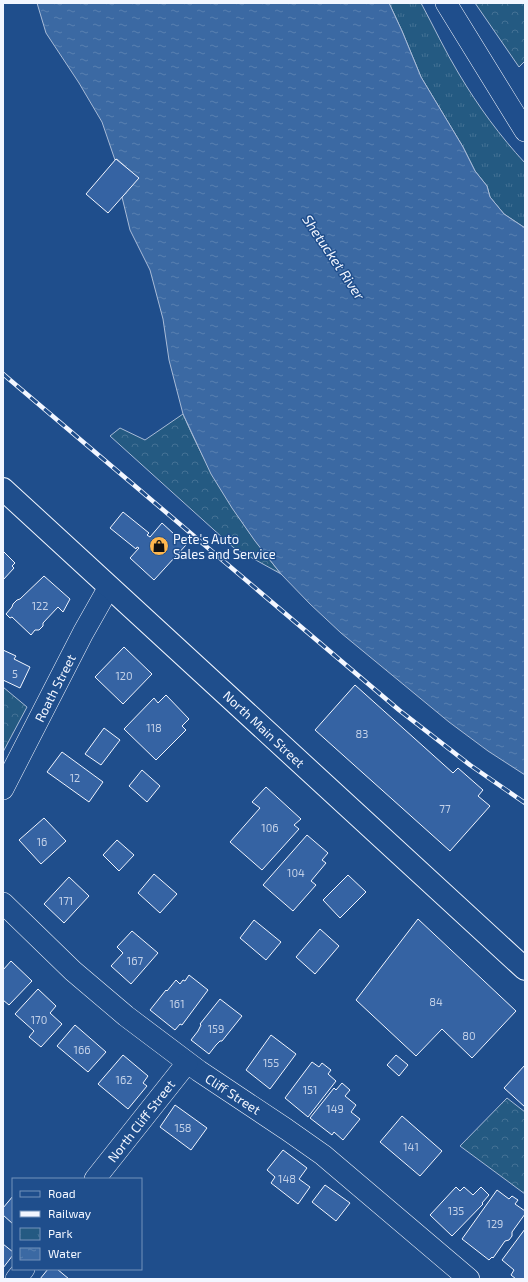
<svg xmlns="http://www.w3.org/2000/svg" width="528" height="1282" viewBox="0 0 528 1282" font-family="'Exo 2',sans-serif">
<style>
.forest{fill:url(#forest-crowns);stroke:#a8bbd7}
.park{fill:url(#park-tufts);stroke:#a8bbd7}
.water{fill:url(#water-ripples);stroke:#a8bbd7}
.building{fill:#3563a3;stroke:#f2f6ff}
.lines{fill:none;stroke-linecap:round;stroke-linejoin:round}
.street-casing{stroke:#f2f6ff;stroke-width:22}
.secondary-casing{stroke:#f2f6ff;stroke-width:24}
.street{stroke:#1f4e8c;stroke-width:21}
.secondary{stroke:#1f4e8c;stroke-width:22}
.rail-casing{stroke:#f2f6ff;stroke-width:4.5}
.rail{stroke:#1f4e8c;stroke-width:3;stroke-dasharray:9;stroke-linecap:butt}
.labels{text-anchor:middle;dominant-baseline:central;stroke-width:3;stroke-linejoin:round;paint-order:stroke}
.number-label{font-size:11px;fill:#c3d1e8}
.poi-label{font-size:13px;fill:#f2f6ff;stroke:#1f4e8c;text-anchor:start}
.street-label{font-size:13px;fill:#f2f6ff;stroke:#1f4e8c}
.water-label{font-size:14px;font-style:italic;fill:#f2f6ff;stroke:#1f4e8c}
</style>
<defs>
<pattern id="forest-crowns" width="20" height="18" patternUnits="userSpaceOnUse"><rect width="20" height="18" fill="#245a82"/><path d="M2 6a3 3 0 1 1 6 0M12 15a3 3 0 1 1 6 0" fill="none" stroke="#447295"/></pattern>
<pattern id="park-tufts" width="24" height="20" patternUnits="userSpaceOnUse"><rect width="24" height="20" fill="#245a82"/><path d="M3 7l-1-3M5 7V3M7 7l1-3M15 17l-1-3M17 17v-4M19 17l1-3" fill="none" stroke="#447295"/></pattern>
<pattern id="water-ripples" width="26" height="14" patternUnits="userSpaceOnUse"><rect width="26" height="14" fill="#3b69a3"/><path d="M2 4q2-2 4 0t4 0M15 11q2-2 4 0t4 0" fill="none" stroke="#587fb1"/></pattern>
</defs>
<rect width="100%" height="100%" fill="#1f4e8c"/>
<!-- forest -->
<g class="forest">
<path d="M475 3H525V61L519 67Z"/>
<path d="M183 414C210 476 239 522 281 574L234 548 110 436 120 428 145 440Z"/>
<path d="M3 687 27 707 3 752Z"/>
<path d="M507 1098 525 1112V1194L460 1146Z"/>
</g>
<!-- park -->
<path class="park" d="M389 3H421C434 27 445 51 459 74 478 106 500 136 525 163V228L504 214 490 197 487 186 475 171 463 147 421 77 402 31Z"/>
<!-- water -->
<path class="water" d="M37 3H389L402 31 421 77 463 147 475 171 487 186 490 197 504 214 525 228V775L488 751 449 722 341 633 310 604 281 574 255 541 232 508 211 474 183 414 169 360 163 319 150 270 130 230 122 197 138 178 117 159 115 160 102 122 79 83 46 33Z"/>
<!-- building -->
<g class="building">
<path d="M116 159 139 178 108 213 86 194Z"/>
<path d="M123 512 149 533 147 535 150 537 162 523 186 545 154 580 130 558 139 548 137 547 136 549 110 528Z"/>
<path d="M3 551 15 563 12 566 14 568 3 580Z"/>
<path d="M44 576 70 599 63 612 58 607 43 623V626L39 630H35L31 635 12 617 10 618 6 614 12 607 13 604 17 600 20 599Z"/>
<path d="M124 647 152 674 123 704 95 677Z"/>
<path d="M3 650 16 656 14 659 30 667 20 688 3 680Z"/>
<path d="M355 685 453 773 458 768 483 790 478 796 490 806 450 851 315 730Z"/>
<path d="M166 695 189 719 182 726 186 730 156 760 124 729 154 698 158 703Z"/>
<path d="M104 728 120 740 101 765 85 754Z"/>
<path d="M62 752 103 782 89 802 47 772Z"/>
<path d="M142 770 160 786 147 802 129 786Z"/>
<path d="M266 787 301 819 294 825 299 829 262 870 230 842 260 808 252 802Z"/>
<path d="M44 818 66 841 41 864 19 840Z"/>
<path d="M307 835 328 853 322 860 326 863 311 881 316 885 293 911 263 885Z"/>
<path d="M117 840 134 855 119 871 103 855Z"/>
<path d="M154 874 177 894 160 913 138 893Z"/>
<path d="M348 875 366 892 340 918 323 900Z"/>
<path d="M69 877 89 896 64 923 44 904Z"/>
<path d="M418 919 516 1011 472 1058 442 1029 416 1056 356 1000Z"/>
<path d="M254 920 281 942 266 960 240 938Z"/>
<path d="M320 929 339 946 315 974 296 957Z"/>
<path d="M132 931 158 953 131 984 111 966 123 953 117 947Z"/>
<path d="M11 961 32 981 9 1005 3 1000V970Z"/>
<path d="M189 975 208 990 182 1025 180 1024 175 1030 150 1010 166 990 167 991 176 980 180 984 183 980 185 981Z"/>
<path d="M38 989 56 1006 50 1013 62 1024 41 1047 29 1037 34 1031 15 1014Z"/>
<path d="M220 999 242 1016 222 1041H220L216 1045 209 1054 191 1040 198 1031 201 1025 200 1024Z"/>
<path d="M75 1025 106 1052 88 1072 57 1046Z"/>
<path d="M271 1035 296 1054 270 1089 246 1070Z"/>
<path d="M123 1055 148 1076 143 1083 147 1086 128 1109 98 1084Z"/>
<path d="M396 1055 408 1065 399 1076 387 1065Z"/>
<path d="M312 1062 319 1067 322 1063 331 1070 328 1074 336 1081 308 1117 285 1098Z"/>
<path d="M525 1065V1107L504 1088Z"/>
<path d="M342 1083 350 1090 345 1096 356 1105 351 1112 360 1119 343 1140 334 1132 332 1135 310 1118 334 1088 336 1090Z"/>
<path d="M175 1105 207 1128 191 1150 160 1127Z"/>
<path d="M402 1116 442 1151 420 1176 380 1142Z"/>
<path d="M283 1150 307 1168 299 1179 310 1187 298 1204 271 1183 275 1177 267 1170Z"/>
<path d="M325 1185 350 1203 336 1221 312 1202Z"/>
<path d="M456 1187 460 1191 464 1187 473 1195 481 1187 489 1195 482 1203 483 1204 452 1236 430 1215Z"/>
<path d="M497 1190 509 1199 512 1196 518 1200 515 1204 525 1211V1214L512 1232V1236L509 1240 505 1241 493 1258 492 1257 489 1260 462 1239Z"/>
<path d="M13 1196V1224L3 1215V1208Z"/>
<path d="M525 1229V1279H516L511 1275 514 1270 502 1260Z"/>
<path d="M3 1244 13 1252V1255L3 1268Z"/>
<path d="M48 1269H57L69 1279H40Z"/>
</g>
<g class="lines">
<!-- street casing -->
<g class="street-casing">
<g id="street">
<path d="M446 3 525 131"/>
<path d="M3 789 83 633 109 587"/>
<path d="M3 903 73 971 126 1016 199 1071 286 1129 323 1155 469 1279"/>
<path d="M95 1179 187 1063"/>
<path d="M16 1279 24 1269"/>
</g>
</g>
<!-- secondary casing -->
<g class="secondary-casing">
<path id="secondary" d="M3 489 525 969"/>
</g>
<!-- street -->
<use href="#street" class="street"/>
<!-- secondary -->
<use href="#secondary" class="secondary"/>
<!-- rail casing -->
<g class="rail-casing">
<path id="rail" d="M3 374 399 710 470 765 525 803"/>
</g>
<!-- rail -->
<use href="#rail" class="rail"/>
</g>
<!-- icons -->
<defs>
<g id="shop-disc" transform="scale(1)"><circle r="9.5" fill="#ffb74d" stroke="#1f4e8c"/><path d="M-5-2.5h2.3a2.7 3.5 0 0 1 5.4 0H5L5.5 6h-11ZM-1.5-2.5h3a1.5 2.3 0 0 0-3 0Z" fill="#111"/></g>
</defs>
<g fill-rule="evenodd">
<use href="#shop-disc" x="159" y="546"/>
</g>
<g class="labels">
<!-- number labels -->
<g class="number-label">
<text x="40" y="605">122</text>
<text x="15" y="673">5</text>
<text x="124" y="675">120</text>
<text x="154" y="727">118</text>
<text x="362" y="733">83</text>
<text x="75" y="777">12</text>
<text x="445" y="808">77</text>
<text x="270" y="827">106</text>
<text x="42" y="841">16</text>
<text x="296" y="872">104</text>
<text x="66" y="900">171</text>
<text x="135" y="960">167</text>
<text x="436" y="1001">84</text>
<text x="177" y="1003">161</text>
<text x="39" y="1019">170</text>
<text x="216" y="1028">159</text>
<text x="469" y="1035">80</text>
<text x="82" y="1049">166</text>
<text x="271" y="1062">155</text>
<text x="124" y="1079">162</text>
<text x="310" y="1089">151</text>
<text x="335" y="1108">149</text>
<text x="183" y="1127">158</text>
<text x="411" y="1146">141</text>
<text x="287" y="1178">148</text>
<text x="456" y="1210">135</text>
<text x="495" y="1223">129</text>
</g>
<!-- poi labels -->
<g class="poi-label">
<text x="173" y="539">Pete's Auto<tspan x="173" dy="15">Sales and Service</tspan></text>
</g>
<!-- street labels -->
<g class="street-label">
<text transform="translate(55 688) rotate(-63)">Roath Street</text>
<text transform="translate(264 729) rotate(43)">North Main Street</text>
<text transform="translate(233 1094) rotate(33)">Cliff Street</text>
<text transform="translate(141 1121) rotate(-52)">North Cliff Street</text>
</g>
<!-- water labels -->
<g class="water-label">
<text transform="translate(334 257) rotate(56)">Shetucket River</text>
</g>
</g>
<!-- border -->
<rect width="528" height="1282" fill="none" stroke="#f2f6ff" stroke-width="8"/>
<!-- legend -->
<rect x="12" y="1178" width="130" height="92" fill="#1f4e8c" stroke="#7391ba"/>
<rect x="20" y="1191" width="20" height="6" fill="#1f4e8c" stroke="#7391ba"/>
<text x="48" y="1198" font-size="12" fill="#f2f6ff">Road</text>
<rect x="20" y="1211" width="20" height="6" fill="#f2f6ff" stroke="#7391ba"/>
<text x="48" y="1218" font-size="12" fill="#f2f6ff">Railway</text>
<rect x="20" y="1228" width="20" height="12" fill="url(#park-tufts)" stroke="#7391ba"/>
<text x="48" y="1238" font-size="12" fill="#f2f6ff">Park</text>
<rect x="20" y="1248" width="20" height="12" fill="url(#water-ripples)" stroke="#7391ba"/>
<text x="48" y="1258" font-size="12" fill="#f2f6ff">Water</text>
</svg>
